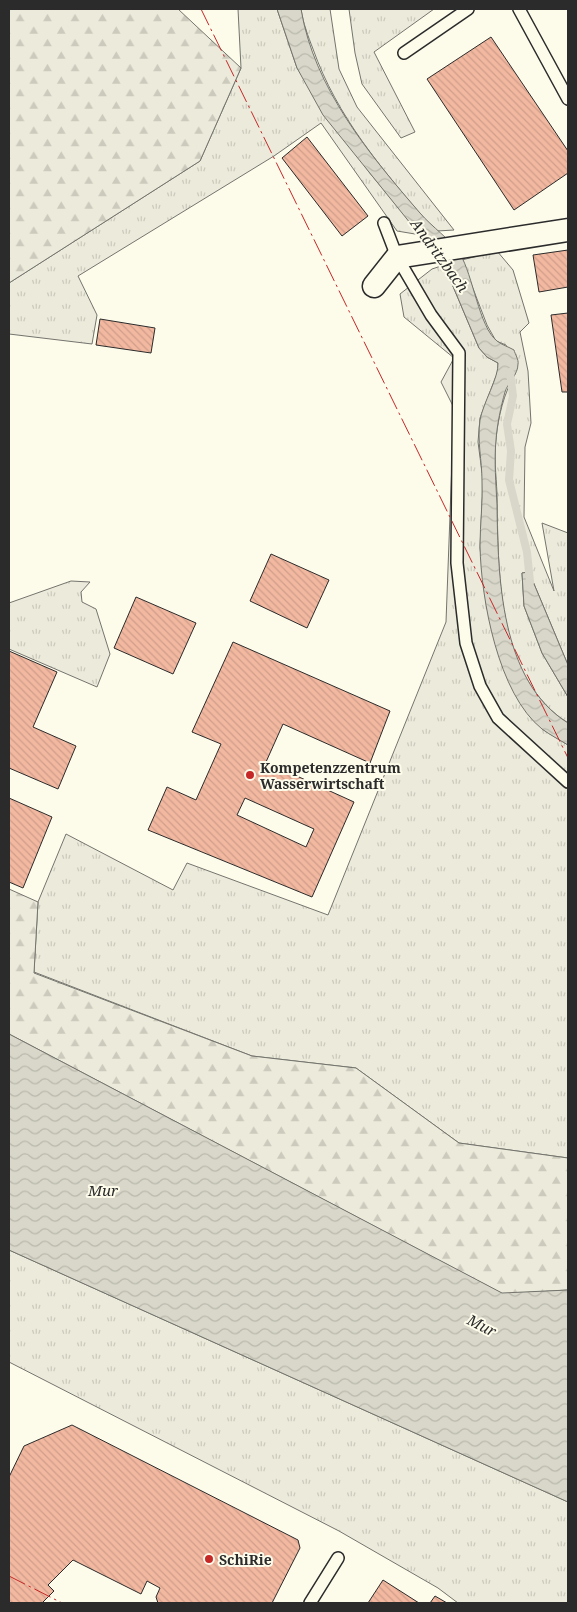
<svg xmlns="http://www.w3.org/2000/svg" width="577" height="1612" viewBox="0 0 577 1612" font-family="'Noto Serif',serif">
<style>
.grass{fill:url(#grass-tufts);stroke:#74746e}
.forest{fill:url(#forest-firs);stroke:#74746e}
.water{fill:url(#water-waves);stroke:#74746e}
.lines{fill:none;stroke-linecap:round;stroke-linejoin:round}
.stream{stroke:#d8d7c9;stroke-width:8}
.building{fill:url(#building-back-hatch);stroke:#2b2b2b;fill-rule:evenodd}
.lane-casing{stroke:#2b2b2b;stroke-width:14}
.street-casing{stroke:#2b2b2b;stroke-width:25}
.lane{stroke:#fdfbea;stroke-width:11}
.street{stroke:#fdfbea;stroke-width:22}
.power{stroke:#c62828;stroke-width:1;stroke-dasharray:18 4 2.5 4;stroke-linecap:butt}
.poi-dot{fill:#c62828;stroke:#fdfbea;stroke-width:2}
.labels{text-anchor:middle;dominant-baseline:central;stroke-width:4;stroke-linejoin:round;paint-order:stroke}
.poi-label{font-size:14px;font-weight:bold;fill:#2b2b2b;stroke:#fdfbea;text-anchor:start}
.water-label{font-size:15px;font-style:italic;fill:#2b2b2b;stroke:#fdfbea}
</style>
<defs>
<pattern id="grass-tufts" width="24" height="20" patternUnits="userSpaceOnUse" patternTransform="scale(1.25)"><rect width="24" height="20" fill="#ecebdb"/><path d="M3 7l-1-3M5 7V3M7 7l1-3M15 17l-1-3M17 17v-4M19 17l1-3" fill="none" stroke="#cbcabc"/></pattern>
<pattern id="forest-firs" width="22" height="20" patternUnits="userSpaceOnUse" patternTransform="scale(1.25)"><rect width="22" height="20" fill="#ecebdb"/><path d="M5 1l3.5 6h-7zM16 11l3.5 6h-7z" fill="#cbcabc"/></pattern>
<pattern id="water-waves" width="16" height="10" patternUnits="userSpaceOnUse" patternTransform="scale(1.25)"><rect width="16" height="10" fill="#d8d7c9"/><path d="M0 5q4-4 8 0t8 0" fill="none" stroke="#bab9ad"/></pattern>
<pattern id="building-back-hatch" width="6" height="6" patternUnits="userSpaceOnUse" patternTransform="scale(1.25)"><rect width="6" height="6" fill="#f2b8a0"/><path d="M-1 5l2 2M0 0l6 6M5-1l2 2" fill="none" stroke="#d09e8a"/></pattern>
</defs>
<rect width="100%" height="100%" fill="#fdfbea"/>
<!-- grass -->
<g class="grass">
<path d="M238 9H277L297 68 369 172 421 235 397 231 321 123 274 156 78 276 97 315 92 344 9 334V283L200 161 241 68Z"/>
<path d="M301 9H330L339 69 357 107 454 230 437 231 428 223C382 169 337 117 313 49 308 36 303 23 301 9Z"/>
<path d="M349 9H434L374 52 415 132 401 138 362 84 355 53Z"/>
<path d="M497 251 513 270 529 323 520 332 528 371 531 423 525 447 524 517 554 591 542 523 568 533V665L529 572 522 573 524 606 542 653 568 697V723C545 709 527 684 517 659 497 607 498 548 497 493 496 475 494 457 496 439 498 417 504 393 515 374L506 345 496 341 487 325 462 260Z"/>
<path d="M444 265 479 348 487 357 498 363V371L480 418 478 442 483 480 480 548 487 609 542 729 568 745V1158L459 1143 356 1068 252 1056 34 972 38 902 66 834 173 890 187 863 328 915 446 622 454 408 441 382 454 358 404 317 400 294 432 269Z"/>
<path d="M71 581 90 582 81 592 82 602 96 609 110 654 97 687 9 649V603Z"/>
<path d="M9 1250 568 1502V1603H458L438 1588 339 1531 9 1362Z"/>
</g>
<!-- forest -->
<g class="forest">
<path d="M9 9H178L241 68 200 161 9 283Z"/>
<path d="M9 889 38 902 34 973 252 1056 356 1068 459 1143 568 1158V1290L503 1294 9 1034Z"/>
</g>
<!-- water -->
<g class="water">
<path d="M277 9H301C314 88 369 154 420 213 432 227 450 239 460 254 473 275 479 327 497 341 502 345 509 347 514 350 515 354 519 360 518 364 518 375 508 382 505 392 501 406 497 425 496 440 494 461 496 484 497 505 498 576 500 681 568 723V745C560 740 550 735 542 729 498 694 481 599 480 546 480 524 483 502 482 481 482 460 477 442 480 420 483 403 499 377 498 363L487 357 479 348 444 265 323 115 297 68Z"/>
<path d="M529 572 568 665V697L542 653 524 606 522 573Z"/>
<path d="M9 1034 502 1293 568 1290V1502L9 1250Z"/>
</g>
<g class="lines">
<!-- stream -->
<path class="stream" d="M510 372 513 396 507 424 511 451 509 480 527 552 530 582"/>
</g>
<!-- building -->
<g class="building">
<path d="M491 37 568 151V173L514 210 427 79Z"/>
<path d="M307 137 368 216 342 236 282 158Z"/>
<path d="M568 250V287L539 292 533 255Z"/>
<path d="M568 313V392H562L551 315Z"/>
<path d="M100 319 155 328 151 353 96 345Z"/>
<path d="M271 554 329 580 307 628 250 601Z"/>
<path d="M136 597 196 623 173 674 114 648Z"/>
<path d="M233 642 390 711 370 763 283 724 266 762 354 802 312 897 148 830 167 787 196 800 221 744 192 732ZM245 798 314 829 306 847 237 815Z"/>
<path d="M9 651 57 672 33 727 76 746 58 789 9 768Z"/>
<path d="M9 798 52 817 23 888 9 882Z"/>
<path d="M72 1425 298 1540 300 1548 272 1603H158L156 1597 160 1588 147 1581 141 1594 73 1560 48 1585 54 1591 42 1603H9V1477L24 1446Z"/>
<path d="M383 1580 419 1603H368Z"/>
<path d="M435 1596 447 1603H430Z"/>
</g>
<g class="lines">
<!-- lane casing -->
<g class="lane-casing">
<g id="lane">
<path d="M519 9 568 99"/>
<path d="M404 53 468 9"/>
<path d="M384 223 397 257 431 315 459 353 457 563 466 643 480 686 498 718 568 782"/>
<path d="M310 1603 338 1558"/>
</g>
</g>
<!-- street casing -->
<g class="street-casing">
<path id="street" d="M374 286 397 257 568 230"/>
</g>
<!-- lane -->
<use href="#lane" class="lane"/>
<!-- street -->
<use href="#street" class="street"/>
<!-- power -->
<g class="power">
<path d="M201 9 568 758"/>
<path d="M9 1576 62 1603"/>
</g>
</g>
<!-- markers -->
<g class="poi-dot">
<circle cx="250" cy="775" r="5"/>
<circle cx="209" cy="1559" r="5"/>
</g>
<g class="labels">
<!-- poi labels -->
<g class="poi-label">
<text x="260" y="767">Kompetenzzentrum<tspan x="260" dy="16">Wasserwirtschaft</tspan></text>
<text x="219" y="1559">SchiRie</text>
</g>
<!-- water labels -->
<g class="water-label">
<text transform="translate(440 255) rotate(54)">Andritzbach</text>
<text x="103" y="1190">Mur</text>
<text transform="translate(482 1325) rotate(27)">Mur</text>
</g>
</g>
<!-- border -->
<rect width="577" height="1612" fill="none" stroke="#2b2b2b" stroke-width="20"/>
</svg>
